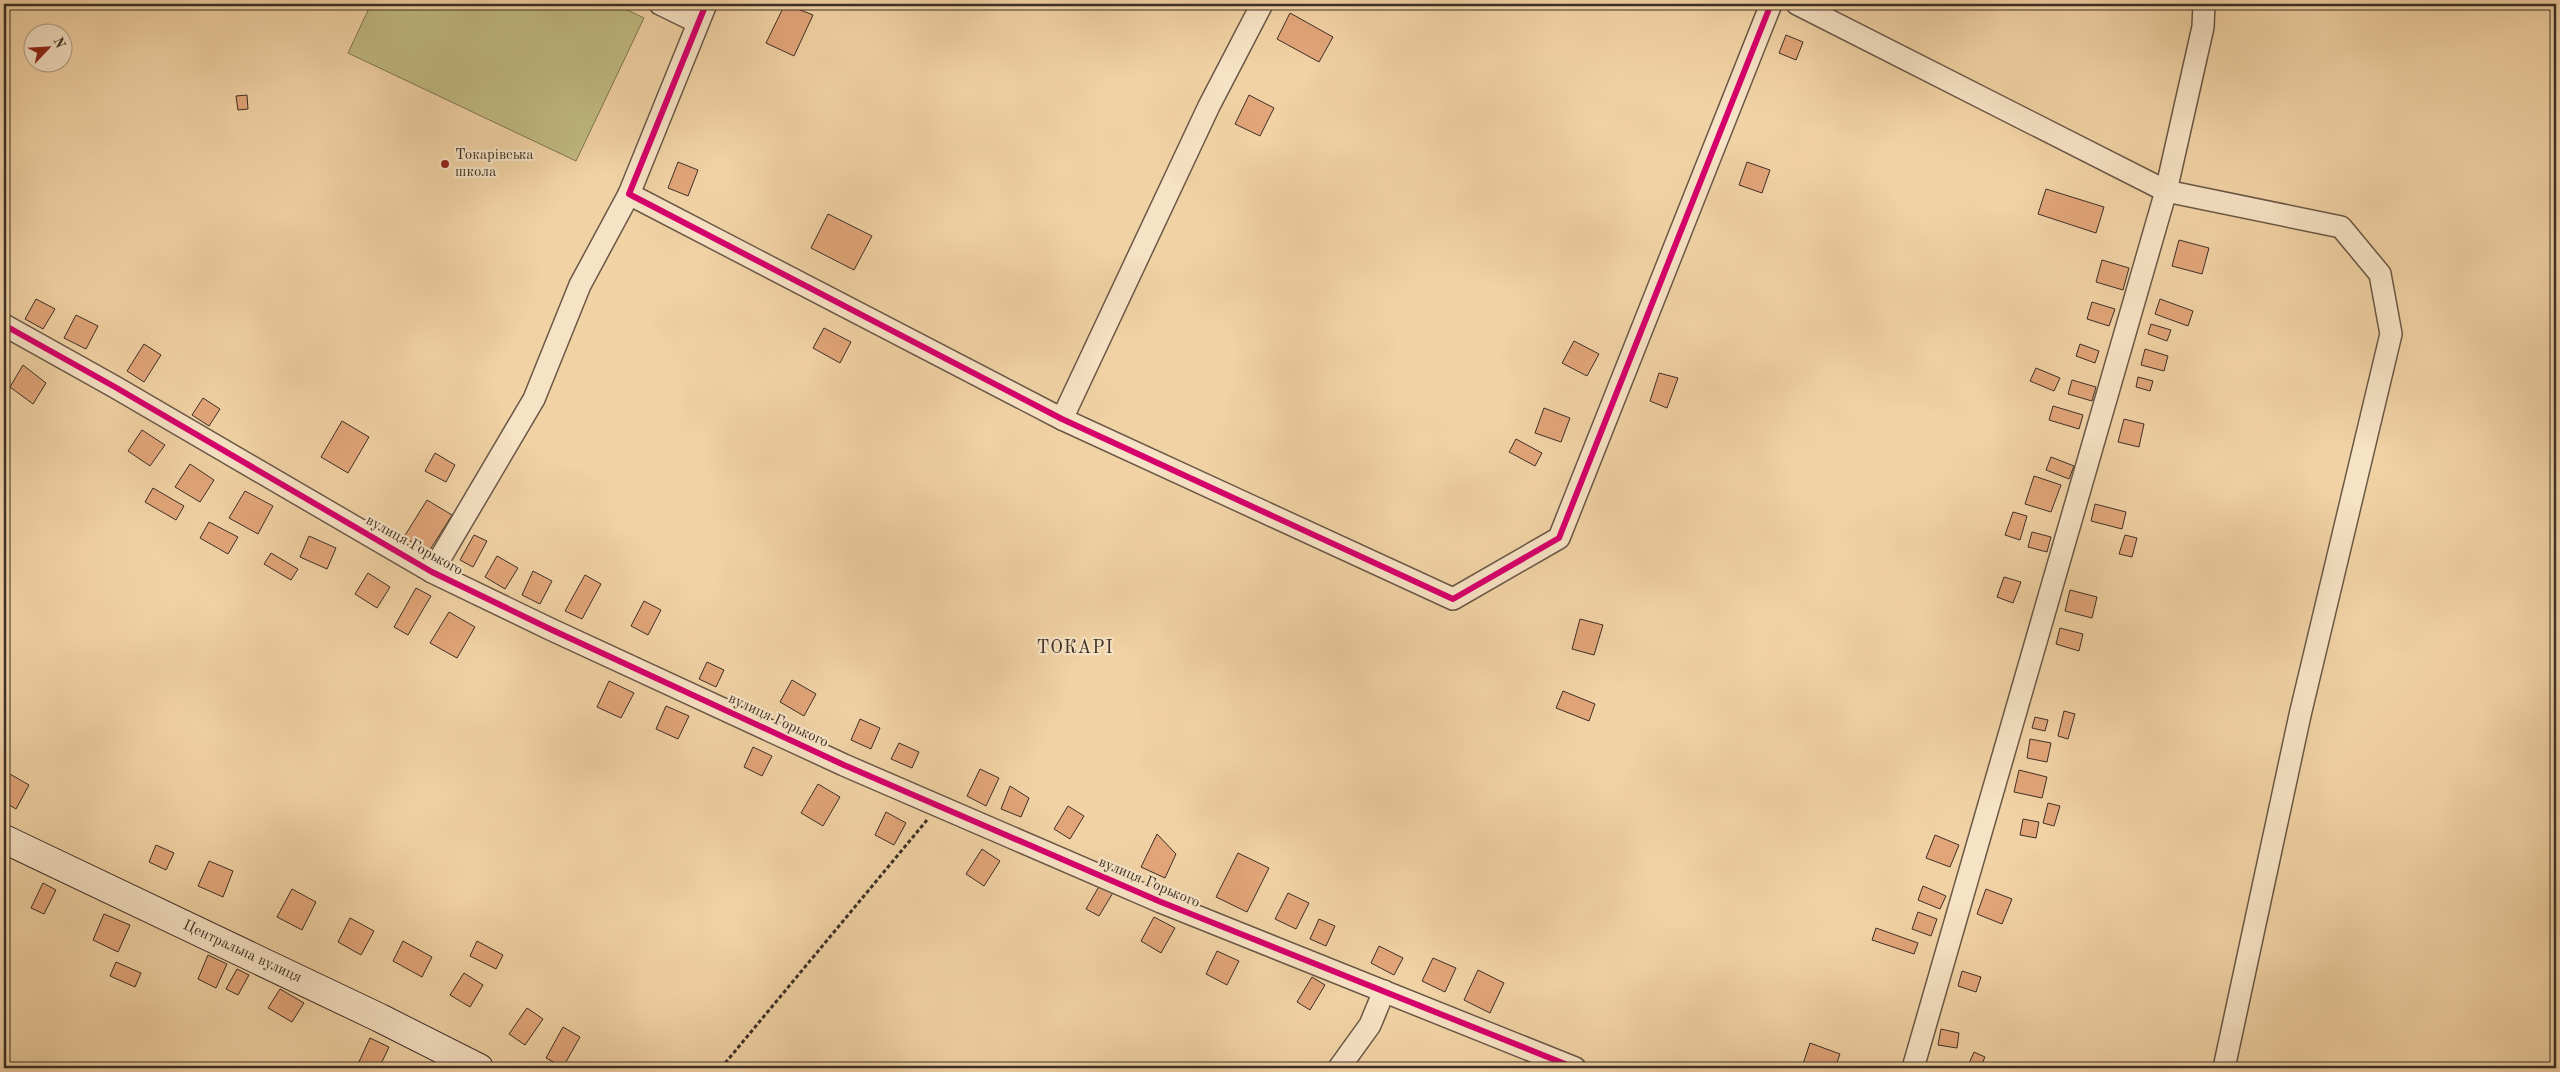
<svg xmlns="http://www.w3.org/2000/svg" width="2560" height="1072" viewBox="0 0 2560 1072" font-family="'Old Standard TT',serif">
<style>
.green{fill:#c1ba81;stroke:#7f7454}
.building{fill:#e1a579;stroke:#3d2f26}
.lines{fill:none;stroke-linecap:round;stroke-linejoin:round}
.street-casing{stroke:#6a5846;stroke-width:24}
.secondary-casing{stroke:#3d2f26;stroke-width:30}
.path{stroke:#3d2f26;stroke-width:3;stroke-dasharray:4 2.5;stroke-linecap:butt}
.street{stroke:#f6e2c4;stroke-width:21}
.secondary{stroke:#f6e2c4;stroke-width:28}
.cycleway-casing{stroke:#f6e2c4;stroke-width:9}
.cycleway{stroke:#d6006c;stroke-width:6}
.poi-dot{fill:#8f2418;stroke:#f6e2c4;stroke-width:2}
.labels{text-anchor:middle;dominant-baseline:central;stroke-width:4.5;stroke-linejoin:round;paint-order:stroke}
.poi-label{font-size:15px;fill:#3d2f26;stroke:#f6e2c4;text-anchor:start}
.street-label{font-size:15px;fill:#3d2f26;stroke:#f6e2c4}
.quarter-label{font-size:18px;letter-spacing:1px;fill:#3d2f26;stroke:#f6e2c4}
</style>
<rect width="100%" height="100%" fill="#f1d2a4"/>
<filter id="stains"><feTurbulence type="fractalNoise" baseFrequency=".004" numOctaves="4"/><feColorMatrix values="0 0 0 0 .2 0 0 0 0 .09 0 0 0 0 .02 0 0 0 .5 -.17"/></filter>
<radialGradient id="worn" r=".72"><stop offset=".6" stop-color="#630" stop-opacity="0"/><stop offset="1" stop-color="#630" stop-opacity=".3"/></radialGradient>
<!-- green -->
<path class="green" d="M371 4H615L644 18 576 161 348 53Z"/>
<!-- building -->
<g class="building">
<path d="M785 4 813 15 794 56 766 43Z"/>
<path d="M1290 13 1333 37 1319 62 1277 39Z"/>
<path d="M1786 35 1803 42 1796 60 1779 53Z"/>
<path d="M247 95 248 109 238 110 236 96Z"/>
<path d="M1249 95 1274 108 1260 136 1235 124Z"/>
<path d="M678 162 698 170 688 196 668 188Z"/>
<path d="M1747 162 1770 170 1762 193 1739 185Z"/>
<path d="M2046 189 2104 207 2096 233 2038 214Z"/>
<path d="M828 214 872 236 854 270 811 248Z"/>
<path d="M2179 240 2209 248 2202 274 2172 266Z"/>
<path d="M2102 260 2129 268 2123 290 2096 282Z"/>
<path d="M36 299 55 309 43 329 25 319Z"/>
<path d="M2160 299 2193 311 2188 326 2155 314Z"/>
<path d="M2092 302 2115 309 2109 326 2087 319Z"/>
<path d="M76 315 98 326 86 349 64 338Z"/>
<path d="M2151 324 2171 330 2167 341 2148 334Z"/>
<path d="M824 328 851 342 840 363 813 348Z"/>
<path d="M1574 341 1599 354 1587 376 1562 363Z"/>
<path d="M144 344 161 355 144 382 127 371Z"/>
<path d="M2080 344 2099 351 2095 363 2076 356Z"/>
<path d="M2145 349 2168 356 2164 371 2141 365Z"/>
<path d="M23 365 46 383 33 404 10 387Z"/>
<path d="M2036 368 2060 378 2054 391 2030 381Z"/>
<path d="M1659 373 1678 378 1667 408 1650 401Z"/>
<path d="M2138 377 2153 381 2150 391 2136 387Z"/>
<path d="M2072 380 2096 387 2092 401 2068 394Z"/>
<path d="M203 398 220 409 209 426 192 415Z"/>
<path d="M2053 406 2083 415 2079 429 2049 420Z"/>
<path d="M1544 408 1570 418 1561 442 1535 433Z"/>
<path d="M2124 419 2144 424 2139 447 2118 442Z"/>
<path d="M342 421 369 437 348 473 321 457Z"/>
<path d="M142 430 165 445 150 466 128 451Z"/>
<path d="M1516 439 1542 453 1535 466 1509 452Z"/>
<path d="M435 453 455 465 446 482 425 471Z"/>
<path d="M2051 457 2074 466 2069 479 2046 470Z"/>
<path d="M190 464 214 480 200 502 175 487Z"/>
<path d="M2034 476 2061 485 2051 512 2025 504Z"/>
<path d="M153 488 184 506 176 520 145 502Z"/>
<path d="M245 491 273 506 258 534 229 518Z"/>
<path d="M427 500 452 515 428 553 404 537Z"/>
<path d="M2095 504 2126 512 2122 529 2091 521Z"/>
<path d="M2013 512 2027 516 2020 540 2005 535Z"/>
<path d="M209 522 238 537 228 554 200 538Z"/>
<path d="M2032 532 2051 537 2047 552 2028 547Z"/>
<path d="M474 535 487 541 473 567 460 560Z"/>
<path d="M2125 535 2137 538 2132 557 2119 554Z"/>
<path d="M309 536 336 548 327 569 300 557Z"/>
<path d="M271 553 298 569 291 580 264 564Z"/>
<path d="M497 556 518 568 505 589 485 577Z"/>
<path d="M533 571 552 581 540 604 522 595Z"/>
<path d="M368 573 390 587 377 608 355 594Z"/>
<path d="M585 575 601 584 582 619 565 611Z"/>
<path d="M2004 577 2021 582 2013 603 1997 597Z"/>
<path d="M416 588 431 596 408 635 394 627Z"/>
<path d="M2070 590 2097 597 2092 618 2065 611Z"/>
<path d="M644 601 661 610 648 635 631 626Z"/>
<path d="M449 612 475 627 457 658 430 643Z"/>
<path d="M1580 619 1603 625 1594 655 1572 649Z"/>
<path d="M2060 628 2083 634 2079 651 2056 644Z"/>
<path d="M707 662 724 670 716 687 699 679Z"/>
<path d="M792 680 816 694 804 716 780 702Z"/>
<path d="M609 681 634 693 621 718 597 707Z"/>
<path d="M1563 691 1595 704 1589 721 1556 708Z"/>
<path d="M666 706 689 716 678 739 656 729Z"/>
<path d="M2064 711 2075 714 2068 739 2058 736Z"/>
<path d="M2035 717 2048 720 2045 731 2032 728Z"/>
<path d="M860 719 880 728 871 749 851 740Z"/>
<path d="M2030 739 2051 743 2047 762 2027 758Z"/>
<path d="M899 743 919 752 912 768 891 759Z"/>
<path d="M753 747 772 756 762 776 744 767Z"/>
<path d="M980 769 999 778 986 806 967 796Z"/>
<path d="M2019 770 2047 777 2042 798 2014 792Z"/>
<path d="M10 774 29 785 16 809 4 802V785Z"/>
<path d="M818 784 840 797 823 826 801 813Z"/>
<path d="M1010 786 1029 798 1021 817 1001 809Z"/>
<path d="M2048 803 2060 806 2054 826 2043 823Z"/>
<path d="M1068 806 1084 816 1070 839 1054 829Z"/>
<path d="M886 812 906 823 894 845 875 835Z"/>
<path d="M2023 819 2039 822 2036 838 2020 835Z"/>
<path d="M1157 834 1176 854 1165 878 1141 867Z"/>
<path d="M1935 835 1959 845 1950 867 1926 858Z"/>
<path d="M156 845 174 853 166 870 149 862Z"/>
<path d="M982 849 1000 861 984 886 966 874Z"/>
<path d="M1238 853 1269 868 1247 912 1216 897Z"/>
<path d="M209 861 233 871 223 897 198 886Z"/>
<path d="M43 883 56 890 44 914 31 908Z"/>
<path d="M1101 883 1114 891 1099 916 1086 909Z"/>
<path d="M1923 886 1946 896 1940 909 1918 900Z"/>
<path d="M292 889 316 902 302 930 277 917Z"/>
<path d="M1986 889 2012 899 2002 924 1977 914Z"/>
<path d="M1288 893 1309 903 1296 929 1275 919Z"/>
<path d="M1918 912 1937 919 1931 936 1912 929Z"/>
<path d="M104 914 130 925 118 952 93 940Z"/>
<path d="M1154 917 1175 928 1161 953 1141 941Z"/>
<path d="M350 918 374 931 361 955 338 942Z"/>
<path d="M1319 919 1335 926 1326 946 1310 939Z"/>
<path d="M1876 928 1918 943 1914 954 1872 940Z"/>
<path d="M403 941 432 957 422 977 393 961Z"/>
<path d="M477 941 503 955 496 969 470 956Z"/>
<path d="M1379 946 1403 958 1394 975 1371 963Z"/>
<path d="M1217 951 1239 961 1227 985 1206 974Z"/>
<path d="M208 955 227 964 216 988 198 979Z"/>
<path d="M1433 958 1456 968 1445 992 1422 981Z"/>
<path d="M116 962 141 973 135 987 110 976Z"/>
<path d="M237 969 249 975 238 995 226 989Z"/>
<path d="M1478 970 1504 983 1490 1013 1464 1000Z"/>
<path d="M1962 971 1981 977 1976 992 1958 986Z"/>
<path d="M464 973 483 985 470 1007 450 995Z"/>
<path d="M1312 977 1325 985 1310 1010 1297 1002Z"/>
<path d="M280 989 304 1003 292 1022 268 1008Z"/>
<path d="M527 1008 543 1019 525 1045 509 1034Z"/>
<path d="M563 1027 580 1037 563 1067 546 1058Z"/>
<path d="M1941 1029 1959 1033 1957 1048 1938 1045Z"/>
<path d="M370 1038 389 1047 379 1068H368L358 1064Z"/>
<path d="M1810 1043 1840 1054 1835 1068H1814L1803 1064Z"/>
<path d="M1974 1052 1985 1057 1980 1068H1967Z"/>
</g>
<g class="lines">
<!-- street casing -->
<g class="street-casing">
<g id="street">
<path d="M660 4 697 22"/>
<path d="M706 4 629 194 1062 419 1453 599 1559 538 1771 4"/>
<path d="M1797 4 2166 191 2341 227 2380 274 2391 334 2300 715 2224 1068"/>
<path d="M4 325 115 387 432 572 550 629 844 765 1161 902 1575 1068"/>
<path d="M1062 419 1209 106 1262 4"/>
<path d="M432 572 534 399 580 285 629 194"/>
<path d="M1339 1068 1370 1025 1384 991"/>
<path d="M1913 1068 2166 191 2203 27 2204 4"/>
</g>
</g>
<!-- secondary casing -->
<g class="secondary-casing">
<path id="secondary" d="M4 839 380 1018 479 1068"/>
</g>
<!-- path -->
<path class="path" d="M721 1068 927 820"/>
<!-- street -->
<use href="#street" class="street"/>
<!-- secondary -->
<use href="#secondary" class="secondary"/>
<!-- cycleway casing -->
<g class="cycleway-casing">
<g id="cycleway">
<path d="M706 4 629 194 1062 419 1453 599 1559 538 1771 4"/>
<path d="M4 325 115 387 432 572 550 629 844 765 1161 902 1575 1068"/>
</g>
</g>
<!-- cycleway -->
<use href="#cycleway" class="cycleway"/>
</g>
<!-- markers -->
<circle class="poi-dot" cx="445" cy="164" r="5"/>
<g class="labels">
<!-- poi labels -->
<g class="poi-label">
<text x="455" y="155">Токарівська<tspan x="455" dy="17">школа</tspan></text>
</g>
<!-- street labels -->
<g class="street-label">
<text transform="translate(414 546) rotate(29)">вулиця Горького</text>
<text transform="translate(778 721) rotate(25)">вулиця Горького</text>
<text transform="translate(1149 883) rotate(23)">вулиця Горького</text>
<text transform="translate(242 952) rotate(25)">Центральна вулиця</text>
</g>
<!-- quarter labels -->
<g class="quarter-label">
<text x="1075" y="648">ТОКАРІ</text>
</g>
</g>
<!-- margin -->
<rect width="2560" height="1072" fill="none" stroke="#f1d2a4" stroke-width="20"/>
<rect x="5" y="5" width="2550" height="1062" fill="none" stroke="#3d2f26" stroke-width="2.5"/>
<rect x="10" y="10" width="2540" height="1052" fill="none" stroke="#3d2f26"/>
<!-- north arrow -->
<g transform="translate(48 48) rotate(65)"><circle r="24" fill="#f6e2c4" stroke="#ac9a85"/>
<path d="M0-4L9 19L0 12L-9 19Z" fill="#8f2418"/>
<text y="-8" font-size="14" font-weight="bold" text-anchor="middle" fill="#3d2f26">N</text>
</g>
<rect width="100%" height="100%" filter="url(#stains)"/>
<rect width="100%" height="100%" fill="url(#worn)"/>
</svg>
